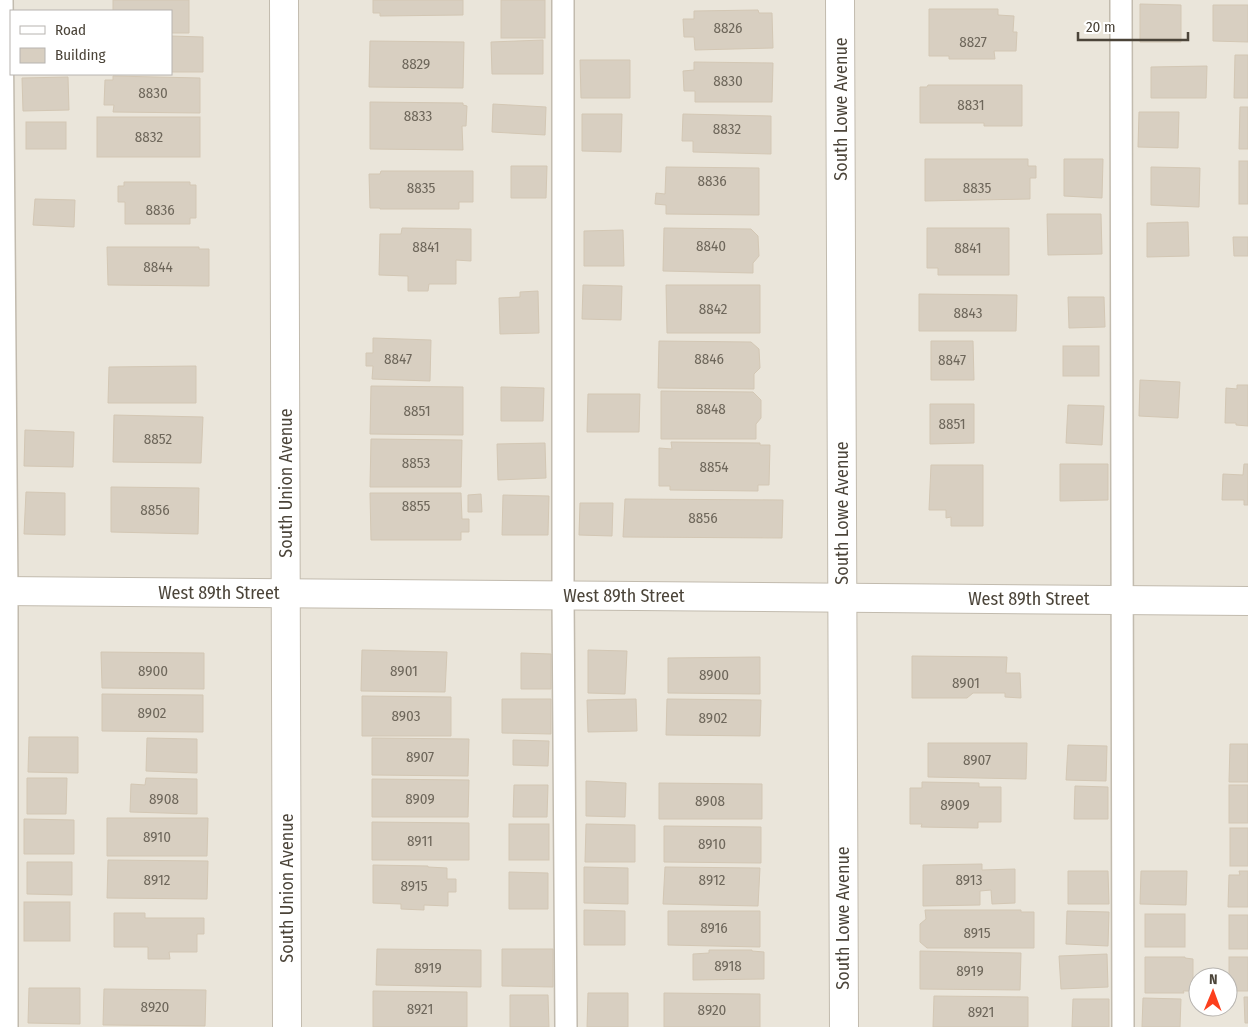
<svg xmlns="http://www.w3.org/2000/svg" width="1248" height="1027" viewBox="0 0 1248 1027" font-family="'Fira Sans Condensed',sans-serif">
<style>
.residential{fill:#eae5da;fill-rule:evenodd}
.building{fill:#d8cfc1;stroke:#d3c7b4}
.lines{fill:none;stroke-linecap:round;stroke-linejoin:round}
.lane-casing{stroke:#c2bbae;stroke-width:24}
.street-casing{stroke:#c2bbae;stroke-width:30}
.lane{stroke:#fff;stroke-width:21}
.street{stroke:#fff;stroke-width:28}
.labels{text-anchor:middle;dominant-baseline:central;stroke-width:5;stroke-linejoin:round;paint-order:stroke}
.number-label{font-size:15px;fill:#6e675b}
.street-label{font-size:18px;fill:#4b4439;stroke:#fff}
</style>
<rect width="100%" height="100%" fill="#f6f3ec"/>
<!-- residential -->
<path class="residential" d="M0 0H1248V1027H0ZM11 11H171V74H11ZM1198 977H1228V1007H1198Z"/>
<!-- building -->
<g class="building">
<path d="M113 0H189V33H171V11H113Z"/>
<path d="M373 0H463V15L380 16V13H373Z"/>
<rect x="501" y="0" width="44" height="38"/>
<path d="M1140 4 1181 5V42H1140Z"/>
<path d="M1213 5H1248V42L1213 41Z"/>
<path d="M929 9H998V15L1014 16 1013 32H1017L1016 51H994L995 59H949V56H929Z"/>
<path d="M758 10 759 13H772L773 48 695 50 694 37H684L683 19H694V11Z"/>
<path d="M171 36 203 37V72H171Z"/>
<path d="M543 40V74H492L491 42Z"/>
<path d="M370 41 464 42 463 88 369 87Z"/>
<path d="M1235 55H1248V98H1234Z"/>
<path d="M580 60H630V98H581Z"/>
<path d="M694 62 773 63 772 102H695V91H684L683 71 694 70Z"/>
<path d="M1207 66 1206 98H1151V67Z"/>
<path d="M113 76 200 78V113L113 112 114 105H104L105 80H113Z"/>
<path d="M68 77 69 110 23 111 22 78Z"/>
<path d="M928 85H1022V126H984V123H920V87H927Z"/>
<path d="M370 102 463 103V105L467 106 466 126H462L463 150 370 149Z"/>
<path d="M493 104 546 107 545 135 492 132Z"/>
<path d="M1240 107H1248V149H1239Z"/>
<path d="M1139 112H1179L1178 148 1138 147Z"/>
<path d="M582 114H622L621 152 582 151Z"/>
<path d="M683 114 771 116V154L693 152V141H682Z"/>
<rect x="97" y="117" width="103" height="40"/>
<rect x="26" y="122" width="40" height="27"/>
<path d="M925 159H1028V166H1036V178H1030V199L925 201Z"/>
<path d="M1064 159H1103L1102 198 1064 196Z"/>
<rect x="1239" y="161" width="9" height="43"/>
<path d="M511 166H547L546 198H511Z"/>
<path d="M666 167 759 168V215L666 214V205L655 204 656 193 665 194Z"/>
<path d="M1151 167 1200 168 1199 207 1151 205Z"/>
<path d="M381 171H473V202H459V209H380V208H370L369 174H380Z"/>
<path d="M124 182H190V185H196V218H190V224H125V202H118V186H124Z"/>
<path d="M35 199 75 200 74 227 33 225Z"/>
<path d="M1047 214H1101L1102 254 1048 255Z"/>
<path d="M1188 222 1189 256 1147 257V223Z"/>
<path d="M402 228 471 229V261L456 260V284H429L428 291H408V276L379 275 380 234H401Z"/>
<path d="M664 228 751 229 758 236 759 256 753 263V273L663 271Z"/>
<path d="M927 228H1009V275H938V268H927Z"/>
<path d="M623 230 624 266H584V231Z"/>
<path d="M1233 237H1248V256H1234Z"/>
<path d="M107 247H199V249H209V286L108 285Z"/>
<path d="M583 285 622 286 621 320 582 319Z"/>
<path d="M666 285H760V333H667Z"/>
<path d="M538 291 539 333 500 334 499 298 520 297V292Z"/>
<path d="M919 294 1017 295 1016 331H919Z"/>
<path d="M1068 297H1104L1105 327 1069 328Z"/>
<path d="M373 338 431 340 430 381 372 379 373 366H366V353H373Z"/>
<path d="M659 341 751 342 759 349 760 368 754 374V389L658 388Z"/>
<path d="M931 341H973L974 380H931Z"/>
<rect x="1063" y="346" width="36" height="30"/>
<path d="M196 366V403H108L109 367Z"/>
<path d="M1140 380 1180 382 1178 418 1139 416Z"/>
<path d="M1237 385H1248V426L1236 425V423H1225L1226 388 1237 389Z"/>
<path d="M371 386 463 387V435L370 434Z"/>
<path d="M501 387 544 388 543 421H501Z"/>
<path d="M661 391 753 392 761 400V418L756 424V439H661Z"/>
<path d="M588 394H640L639 432H587Z"/>
<path d="M930 404H974V443L930 444Z"/>
<path d="M1068 405 1104 406 1102 445 1066 443Z"/>
<path d="M114 415 203 417 201 463 113 462Z"/>
<path d="M25 430 74 432 73 467 24 466Z"/>
<path d="M371 439 462 440 461 487H370Z"/>
<path d="M671 442 760 443V445H770L769 485H758V491L670 490V486H659V448L672 449Z"/>
<path d="M545 443 546 478 498 480 497 444Z"/>
<path d="M1060 464H1108V500L1060 501Z"/>
<path d="M1244 464H1248V505H1244V500H1222L1223 474 1243 475Z"/>
<path d="M931 465H983V526H951V517L946 518V510H929Z"/>
<path d="M111 487 199 488 198 534 111 532Z"/>
<path d="M26 492 65 493V535L24 534Z"/>
<path d="M370 493H461L462 519H469V532H461V540H371Z"/>
<path d="M481 494 482 512H468V495Z"/>
<path d="M503 495 549 496 548 535H502Z"/>
<path d="M625 499 783 500 782 538 623 537Z"/>
<path d="M580 503H613L612 536 579 535Z"/>
<path d="M362 650 447 652 445 692 361 691Z"/>
<path d="M588 650 627 651 625 694 588 693Z"/>
<path d="M101 652 204 653V689L102 688Z"/>
<path d="M521 653 551 654V689H521Z"/>
<path d="M912 656 1007 657 1006 673H1020L1021 698 1005 697V693H973L967 698H912Z"/>
<path d="M760 657V694L668 693V658Z"/>
<path d="M102 694 203 695V732L102 731Z"/>
<path d="M362 696 451 697V736H362Z"/>
<path d="M502 699H551V734L502 733Z"/>
<path d="M636 699 637 731 588 732 587 700Z"/>
<path d="M667 699 761 700 760 736 666 735Z"/>
<path d="M29 737H78V773L28 772Z"/>
<path d="M147 738 197 739V773L146 771Z"/>
<path d="M372 738 469 739 468 776 372 775Z"/>
<path d="M513 740 549 741 548 766 513 765Z"/>
<path d="M928 743H1027L1026 779 928 777Z"/>
<path d="M1230 744H1248V782H1229Z"/>
<path d="M1068 745 1107 746 1106 781 1066 780Z"/>
<path d="M27 778H67L66 814H27Z"/>
<path d="M146 778 197 779V814L130 812 131 784 145 785Z"/>
<path d="M372 779 469 780 468 817H372Z"/>
<path d="M586 781 626 783 625 817 586 816Z"/>
<path d="M922 782 979 783V787H1001V822H978V828L921 827 922 824H910V788H922Z"/>
<path d="M659 783 762 784V819H659Z"/>
<path d="M514 785H548L547 817H513Z"/>
<rect x="1229" y="785" width="19" height="38"/>
<path d="M1075 786 1108 787V819H1074Z"/>
<path d="M107 818H208L207 856H107Z"/>
<path d="M24 819 74 820V854H24Z"/>
<path d="M372 822 469 823V860H372Z"/>
<rect x="509" y="824" width="40" height="36"/>
<path d="M586 824 635 825V862H585Z"/>
<path d="M664 826 761 827V863L664 862Z"/>
<rect x="1230" y="828" width="18" height="38"/>
<path d="M108 860 208 861 207 899 107 898Z"/>
<path d="M27 862H72V895L27 894Z"/>
<path d="M982 864V870L1015 869V903L992 904 991 890 980 891V905L923 906V865Z"/>
<path d="M373 865 428 866V867L447 868V879H456V892H448V906L424 905V910L401 909V904L373 903Z"/>
<path d="M584 867 628 868V904L584 903Z"/>
<path d="M665 867 760 868 758 906 663 904Z"/>
<path d="M1068 871H1108L1109 904H1068Z"/>
<path d="M1141 871H1187L1186 905 1140 904Z"/>
<path d="M1239 871H1248V907H1228L1229 875H1240Z"/>
<path d="M509 872 548 873V909H509Z"/>
<rect x="24" y="902" width="46" height="39"/>
<path d="M584 910 625 911V945H584Z"/>
<path d="M925 910H1021V912H1034V948H927L920 942V924L926 919Z"/>
<path d="M668 911H760V947L668 945Z"/>
<path d="M1067 911 1109 912 1108 946 1066 944Z"/>
<path d="M114 913H145V918H204V934H197V952H169L170 959H148V947H114Z"/>
<rect x="1145" y="914" width="40" height="33"/>
<rect x="1229" y="915" width="19" height="34"/>
<path d="M377 949 481 950V987L376 985Z"/>
<path d="M502 949H553V987L502 986Z"/>
<path d="M709 950H752V951L764 952V979L693 980V954L709 953Z"/>
<path d="M920 951 1021 953 1020 990 920 989Z"/>
<path d="M1107 954 1108 987 1061 989 1059 956Z"/>
<path d="M1145 957H1185V958L1193 959V991H1183L1184 993H1145Z"/>
<rect x="1229" y="957" width="19" height="34"/>
<path d="M29 988H80V1024L28 1023Z"/>
<path d="M104 989 206 990 205 1026 103 1025Z"/>
<path d="M373 991 467 992V1027H373Z"/>
<path d="M588 993H628V1027H587Z"/>
<path d="M664 993 760 994V1027H664Z"/>
<path d="M510 995H548L549 1027H510Z"/>
<path d="M934 996 1028 997V1027H933Z"/>
<path d="M1244 997H1248V1023H1245Z"/>
<path d="M1143 998 1181 999 1180 1027H1142Z"/>
<path d="M1073 999H1109V1027H1072Z"/>
</g>
<g class="lines">
<!-- lane casing -->
<g class="lane-casing">
<g id="lane">
<path d="M2 0 7 591V1027"/>
<path d="M563 0V596L566 1027"/>
<path d="M1121 0 1123 1027"/>
</g>
</g>
<!-- street casing -->
<g class="street-casing">
<g id="street">
<path d="M284 0 287 1027"/>
<path d="M840 0 844 1027"/>
<path d="M0 591 1248 601"/>
</g>
</g>
<!-- lane -->
<use href="#lane" class="lane"/>
<!-- street -->
<use href="#street" class="street"/>
</g>
<g class="labels">
<!-- number labels -->
<g class="number-label">
<text x="728" y="28">8826</text>
<text x="973" y="42">8827</text>
<text x="416" y="64">8829</text>
<text x="728" y="81">8830</text>
<text x="153" y="93">8830</text>
<text x="971" y="105">8831</text>
<text x="418" y="116">8833</text>
<text x="727" y="129">8832</text>
<text x="149" y="137">8832</text>
<text x="712" y="181">8836</text>
<text x="421" y="188">8835</text>
<text x="977" y="188">8835</text>
<text x="160" y="210">8836</text>
<text x="711" y="246">8840</text>
<text x="426" y="247">8841</text>
<text x="968" y="248">8841</text>
<text x="158" y="267">8844</text>
<text x="713" y="309">8842</text>
<text x="968" y="313">8843</text>
<text x="398" y="359">8847</text>
<text x="709" y="359">8846</text>
<text x="952" y="360">8847</text>
<text x="711" y="409">8848</text>
<text x="417" y="411">8851</text>
<text x="952" y="424">8851</text>
<text x="158" y="439">8852</text>
<text x="416" y="463">8853</text>
<text x="714" y="467">8854</text>
<text x="416" y="506">8855</text>
<text x="155" y="510">8856</text>
<text x="703" y="518">8856</text>
<text x="153" y="671">8900</text>
<text x="404" y="671">8901</text>
<text x="714" y="675">8900</text>
<text x="966" y="683">8901</text>
<text x="152" y="713">8902</text>
<text x="406" y="716">8903</text>
<text x="713" y="718">8902</text>
<text x="420" y="757">8907</text>
<text x="977" y="760">8907</text>
<text x="164" y="799">8908</text>
<text x="420" y="799">8909</text>
<text x="710" y="801">8908</text>
<text x="955" y="805">8909</text>
<text x="157" y="837">8910</text>
<text x="420" y="841">8911</text>
<text x="712" y="844">8910</text>
<text x="157" y="880">8912</text>
<text x="712" y="880">8912</text>
<text x="969" y="880">8913</text>
<text x="414" y="886">8915</text>
<text x="714" y="928">8916</text>
<text x="977" y="933">8915</text>
<text x="728" y="966">8918</text>
<text x="428" y="968">8919</text>
<text x="970" y="971">8919</text>
<text x="155" y="1007">8920</text>
<text x="420" y="1009">8921</text>
<text x="712" y="1010">8920</text>
<text x="981" y="1012">8921</text>
</g>
<!-- street labels -->
<g class="street-label">
<text transform="translate(841 109) rotate(-90)">South Lowe Avenue</text>
<text transform="translate(286 483) rotate(-90)">South Union Avenue</text>
<text transform="translate(842 513) rotate(-90)">South Lowe Avenue</text>
<text x="219" y="593">West 89th Street</text>
<text x="624" y="596">West 89th Street</text>
<text x="1029" y="599">West 89th Street</text>
<text transform="translate(287 888) rotate(-90)">South Union Avenue</text>
<text transform="translate(843 918) rotate(-90)">South Lowe Avenue</text>
</g>
</g>
<!-- legend -->
<rect x="10" y="10" width="162" height="65" fill="#ffffff" stroke="#b7b4b0"/>
<rect x="20" y="26" width="25" height="8" fill="#ffffff" stroke="#b7b4b0"/>
<text x="55" y="35" font-size="15" fill="#4b4439">Road</text>
<rect x="20" y="48" width="25" height="15" fill="#d8cfc1" stroke="#b7b4b0"/>
<text x="55" y="60" font-size="15" fill="#4b4439">Building</text>
<!-- north arrow -->
<g transform="translate(1213 992) rotate(1)"><circle r="24" fill="#ffffff" stroke="#b7b4b0"/>
<path d="M0-4L9 19L0 12L-9 19Z" fill="#fc3f1d"/>
<text y="-8" font-size="14" font-weight="bold" text-anchor="middle" fill="#4b4439">N</text>
</g>
<!-- scale -->
<path d="M1078 32v8h110v-8" fill="none" stroke="#4b4439" stroke-width="2.5"/>
<text x="1086" y="32" font-size="15" fill="#4b4439" stroke="#ffffff" stroke-width="4" paint-order="stroke">20 m</text>
</svg>
